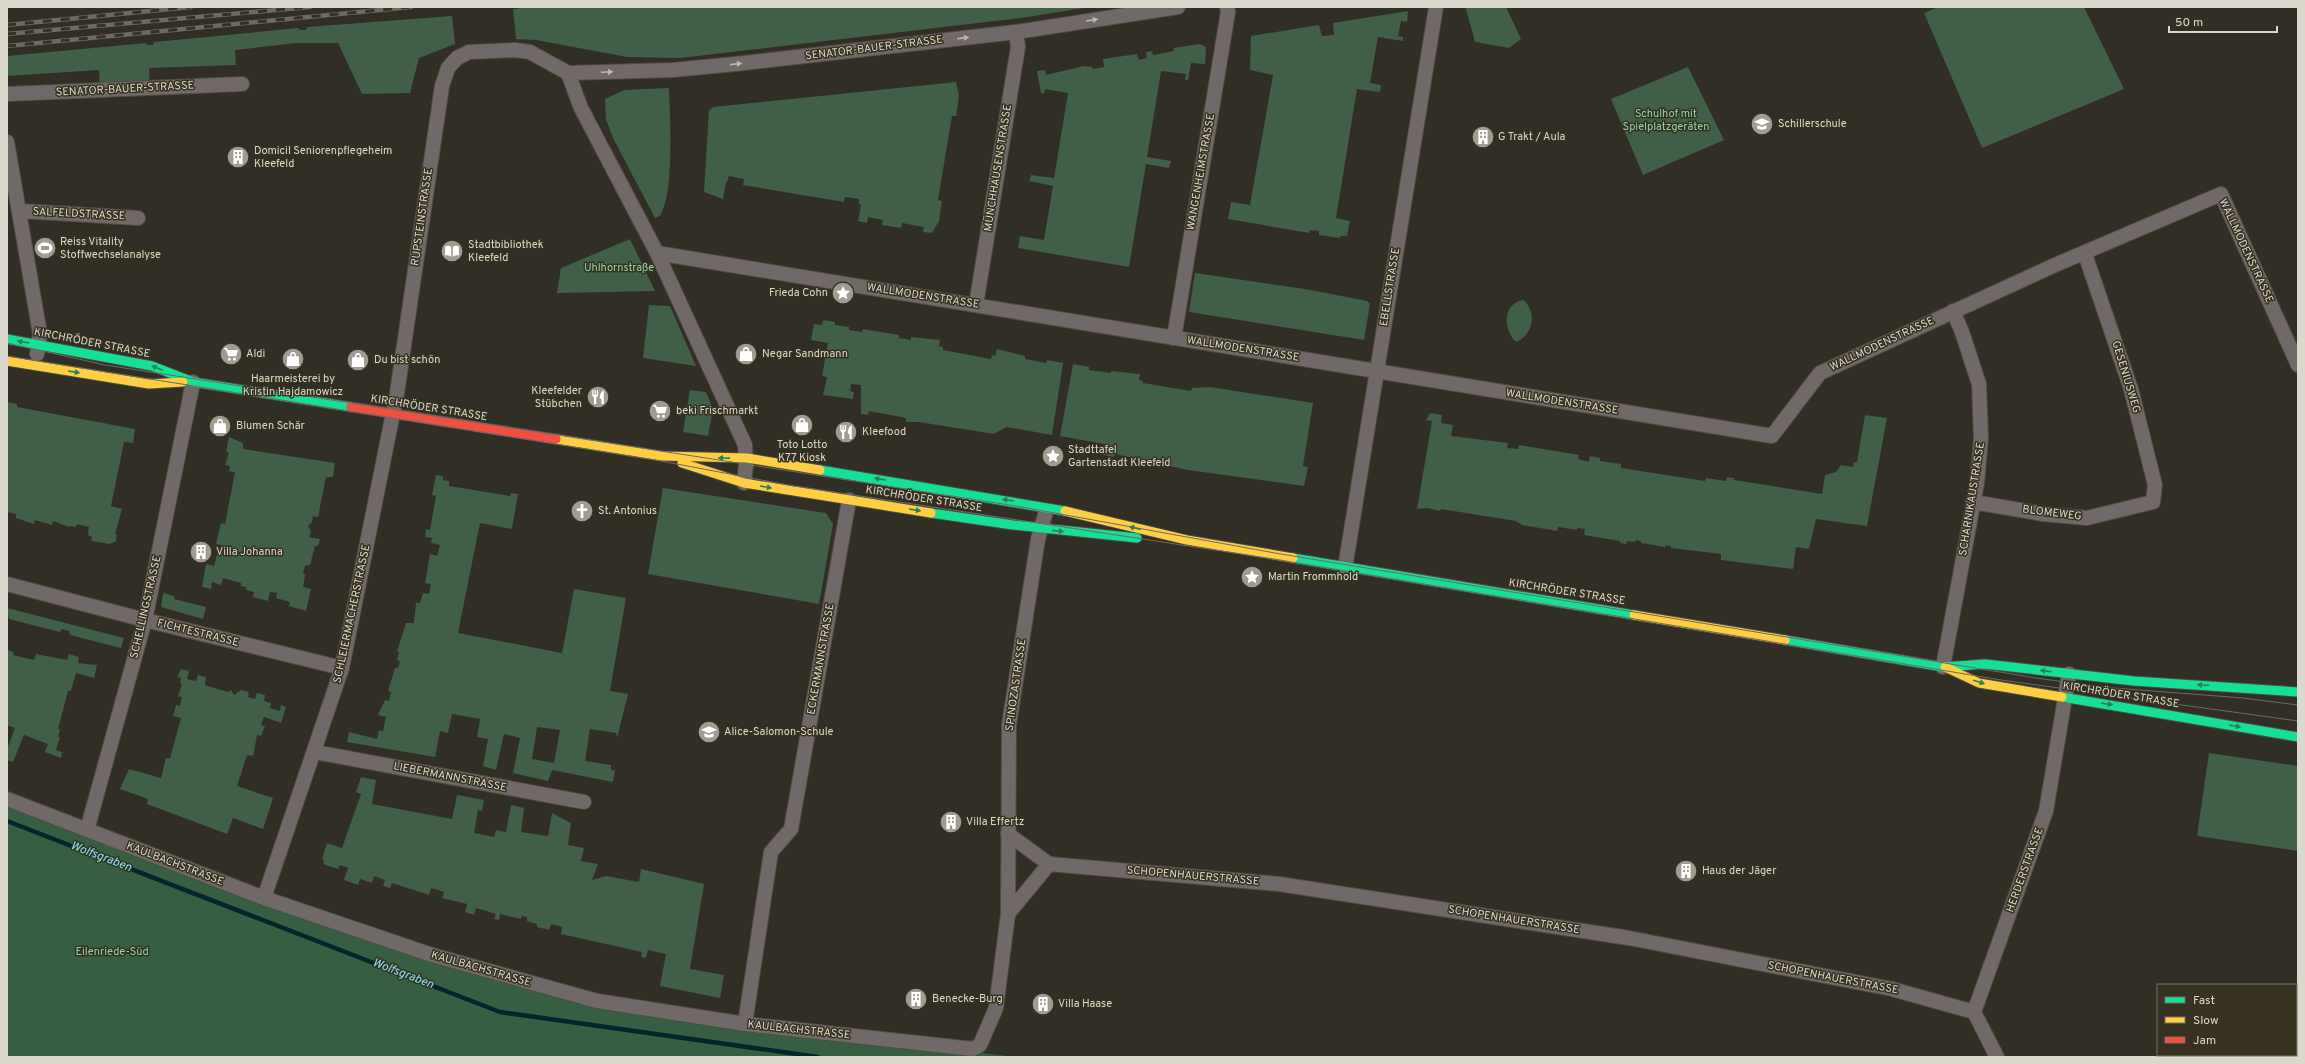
<svg xmlns="http://www.w3.org/2000/svg" width="2305" height="1064" viewBox="0 0 2305 1064" font-family="Overpass,sans-serif">
<style>
.green{fill:#405e48;fill-rule:evenodd}
.forest{fill:#375e43}
.lines{fill:none;stroke-linecap:round;stroke-linejoin:round}
.stream{stroke:#04252a;stroke-width:4.5}
.street-casing{stroke:#4f4c44;stroke-width:16}
.fast-casing{stroke:#4f4c44;stroke-width:11}
.slow-casing{stroke:#4f4c44;stroke-width:11}
.jam-casing{stroke:#4f4c44;stroke-width:11}
.street{stroke:#706967;stroke-width:14}
.fast{stroke:#16e098;stroke-width:9}
.slow{stroke:#ffcf43;stroke-width:9}
.jam{stroke:#f24e42;stroke-width:9}
.tram{stroke:#6d6965;stroke-width:1}
.rail-casing{stroke:#6d6965;stroke-width:4.5}
.rail{stroke:#363120;stroke-width:3;stroke-dasharray:9;stroke-linecap:butt}
.oneway{fill:#bbb7ae}
.oneway2{fill:#288056}
.labels{text-anchor:middle;dominant-baseline:central;stroke-width:3;stroke-linejoin:round;paint-order:stroke}
.street-label{font-size:11px;fill:#dbd8cd;stroke:#363120}
.park-label{font-size:11px;fill:#8fd7a7;stroke:#363120}
.poi-label{font-size:11px;fill:#dbd8cd;stroke:#363120;text-anchor:start}
.water-label{font-size:12px;font-style:italic;fill:#82e9fb;stroke:#363120}
</style>
<rect width="100%" height="100%" fill="#312e25"/>
<!-- green -->
<g class="green">
<path d="M530 7H1090L1021 18 680 58 627 57 536 40 516 39 513 9Z"/>
<path d="M1464 7H1506L1521 39 1509 48 1475 42 1466 9Z"/>
<path d="M1938 7H2084L2124 89 1982 148 1924 13Z"/>
<path d="M1408 11 1407 22 1401 21 1398 36 1403 37V41L1378 37 1370 83 1381 85 1380 92 1357 89 1336 218 1350 221 1347 236H1341L1340 238 1319 235V231L1310 230 1309 233 1228 219 1231 202 1250 205 1273 75 1250 70 1251 36 1319 25 1322 36 1334 35 1333 23Z"/>
<path d="M452 16 455 44 419 58 410 93 362 94 338 43H297L235 50 236 65 149 68 150 88 100 90 99 70 7 76V56L146 43 147 45H153L154 42 299 28V30H306L307 27Z"/>
<path d="M1200 44 1206 47 1205 64 1191 63 1188 80H1185L1186 74 1161 71 1147 157 1171 161 1169 168 1146 164 1129 267 1018 248 1020 236 1044 240 1053 186 1029 181 1031 175 1054 178 1068 93 1045 89 1044 94 1041 93 1037 71 1045 70 1046 75 1084 66 1092 67 1093 69 1104 67 1103 59 1137 54 1139 60 1147 58 1146 52 1152 51 1153 55 1174 51 1173 48Z"/>
<path d="M1688 67 1724 140 1643 175 1611 99Z"/>
<path d="M956 82 959 96 956 116H952L938 200 942 201 939 221 932 233 923 232 924 227 902 223 901 228 882 225 883 220 868 217 867 223 858 221 861 205 859 204V199L845 197 844 202 743 185 744 179 729 176 727 182H726L723 199 704 192 709 110 713 107Z"/>
<path d="M669 88C670 117 675 192 660 216L655 218 614 140 606 120 605 99 624 90Z"/>
<path d="M630 239 655 291 557 293 561 268Z"/>
<path d="M1195 273 1305 289 1367 301 1370 304 1364 340 1189 312Z"/>
<path d="M1523 300C1538 312 1533 335 1516 342 1503 329 1502 304 1523 300Z"/>
<path d="M649 305 670 306 696 366 643 358Z"/>
<path d="M823 320 835 322V325L849 327V330L862 332 863 329 899 335V338L911 340V337L940 340 939 346 943 347V350L991 359 992 355 995 356 997 349 1025 356V359L1046 363 1047 360 1063 363 1052 435 1007 427 994 434 919 422H906V418L869 411 868 415 861 414V385L851 384 850 391 854 392 853 399 823 395 827 377 822 376 828 343 811 340 814 324 822 325Z"/>
<path d="M1073 364 1089 367V370L1111 373V371L1140 374 1139 380 1143 381V383L1191 391 1192 388 1210 387 1313 403 1303 466 1308 467 1304 486 1188 470 1115 454 1114 457 1103 455 1104 444 1060 436Z"/>
<path d="M690 390 706 392 713 409 708 436 683 432Z"/>
<path d="M7 402 17 404V407L135 429 133 443 124 442 111 506 122 509 115 534 117 535 116 541 110 544 91 541 92 537 88 535 89 527 77 524 76 527 69 526V527L53 521 52 525 35 520 34 524 16 518V514L7 512Z"/>
<path d="M1430 413 1442 415 1441 423 1453 425 1451 436 1508 443 1507 448 1518 449 1519 445 1579 455 1578 459 1589 462 1590 456 1600 458V461L1621 464V468L1705 481 1706 478 1726 481 1727 477 1734 478V480L1822 494 1825 475 1836 472 1841 465 1853 467 1854 462H1857L1865 415 1887 418 1867 526 1816 519 1809 549 1796 547 1793 569 1721 560V554L1671 548V546L1666 545 1665 547 1641 543V541L1636 540 1635 542 1627 541 1626 544 1620 543V541L1584 535 1585 529 1577 528V530L1558 527 1557 531 1522 525 1516 521 1441 509 1440 511 1427 508 1417 509 1432 421 1426 420Z"/>
<path d="M229 437 243 443V449L335 463 333 477H326L318 517 313 516 312 522 308 526 311 531 309 537 320 539 318 546H315L310 565 305 566 303 572 305 575 303 587 311 589 306 611 289 606 290 602 276 598 277 593 270 592 268 601 253 597 254 592 246 590V587L241 586V583L223 578 221 585 212 582 211 589 202 587 206 564 214 566 218 551 222 552 224 546 216 544 221 523 225 524 235 472 229 471 230 466 225 465 229 453 226 452Z"/>
<path d="M436 475 443 476V480L449 481V486L510 496 511 493 518 494 512 529 480 523 458 633 562 653 574 589 626 598 610 691 628 694 617 738 616 733 590 729 585 761 611 765V770H615L613 782 552 770 548 781 513 773 520 738 504 734 496 770 483 766 488 739 477 737 480 719 452 714 448 733 440 731 435 757 347 742 349 732 377 739 379 730 383 731 386 717 378 715 385 700 389 701 391 692 388 691 395 668H398L400 661 397 660 399 652 397 651 406 623H414L416 603H420L423 593 429 594 431 584 425 583 430 554 437 556 440 545 431 543 432 538 425 537 426 529 430 530 436 496 432 495ZM537 727 560 730 554 763 532 759Z"/>
<path d="M663 488 826 513 833 524 819 604 648 574Z"/>
<path d="M163 593 174 596V599L206 607 203 619 161 607Z"/>
<path d="M7 608 124 638 121 648 70 635 69 631 62 629 60 632 9 619Z"/>
<path d="M7 650 14 652 13 655 34 660 36 654 67 660 69 654 79 657 78 663 97 665 94 678 76 673 71 691H68L58 729H60L58 737H60L56 750 62 752 61 758 45 752 48 744 24 735 13 762 7 760V749L15 728 7 725Z"/>
<path d="M181 669 189 671 187 679 196 681 198 675 206 677 205 685 228 692 231 690 234 695 241 690 249 692 248 697 255 699 257 693 265 695 264 701 271 703 270 708 280 711 281 705 286 707 281 723 264 717 261 725 265 726 261 736 257 735 253 756 247 755 237 786 273 798 263 829 233 818 227 834 147 804 148 799 120 789 129 769 161 778 166 758H170L181 718 173 716 176 705 180 706 182 697 178 696 182 684 180 683 181 678 177 677Z"/>
<path d="M2209 753 2298 766V851L2197 836Z"/>
<path d="M361 777 376 780 372 804 452 819 457 795 484 800 482 811 478 810 474 833 494 837 496 830 506 832 511 805 524 808 521 832 548 836 552 813 571 823 568 845 584 848 581 861 598 864 592 880 606 876 639 882 641 869 704 884 690 969 724 975 720 998 660 986 666 954 648 950 646 958 641 957 642 952 561 934 562 927 551 924 549 930 537 927V924L527 921V917L522 916 521 919 500 914 499 920 494 919 496 914 476 908 474 915 465 912 467 904 442 898 444 892 431 888 429 895 392 883 390 888 383 886 385 880 374 876 372 883 360 879 358 885 344 880 348 868 340 865 338 869 323 864 324 860 322 859 327 843 342 848 361 794 356 792Z"/>
</g>
<!-- forest -->
<path class="forest" d="M7 799 264 898 596 1001 745 1024 1015 1057H7Z"/>
<g class="lines">
<!-- stream -->
<path class="stream" d="M7 821 500 1012 818 1057"/>
<!-- street casing -->
<g class="street-casing">
<g id="street">
<path d="M568 73 673 70 735 64 1016 32 1178 7"/>
<path d="M7 94 242 84"/>
<path d="M7 142 40 334 37 354"/>
<path d="M21 211 138 218"/>
<path d="M657 253 1772 436 1820 373 2055 265 2221 194 2298 365"/>
<path d="M976 305 1018 47 1016 32"/>
<path d="M1174 338 1228 12 1227 7"/>
<path d="M1973 502 2043 514 2087 518 2153 502 2155 485 2131 389 2085 254"/>
<path d="M1345 568 1436 7"/>
<path d="M7 584 145 620 342 668"/>
<path d="M1943 667 1977 483 1981 438 1979 384 1962 332 1953 311"/>
<path d="M315 752 584 802"/>
<path d="M7 799 264 898 432 955 597 1001 745 1024 973 1049 980 1045 996 1008 1008 914 1009 725 1038 539 1046 511"/>
<path d="M87 830 145 620 193 382"/>
<path d="M1008 834 1049 864 1279 884 1629 938 1892 989 1974 1012"/>
<path d="M264 898 342 668 397 393 442 86 448 68 457 58 469 52 515 50 530 52 568 73 581 108 657 253 745 445 746 465 744 483"/>
<path d="M1008 914 1049 864"/>
<path d="M745 1024 771 852 791 829 849 500"/>
<path d="M1997 1057 1974 1012 2046 811 2069 674"/>
</g>
</g>
<!-- fast casing -->
<g class="fast-casing">
<g id="fast">
<path d="M7 339 152 366 193 382 351 407"/>
<path d="M820 470 1065 511"/>
<path d="M931 513 1013 525 1137 538"/>
<path d="M1293 558 1634 615"/>
<path d="M1785 640 1943 667 1985 664 2134 681 2298 692"/>
<path d="M2062 697 2298 737"/>
</g>
</g>
<!-- slow casing -->
<g class="slow-casing">
<g id="slow">
<path d="M7 361 149 384 183 382"/>
<path d="M556 439 662 456 747 458 820 470"/>
<path d="M682 463 744 483 931 513"/>
<path d="M1065 511 1187 540 1293 558"/>
<path d="M1634 615 1785 640"/>
<path d="M1945 667 1979 683 2062 697"/>
</g>
</g>
<!-- jam casing -->
<g class="jam-casing">
<path id="jam" d="M351 407 556 439"/>
</g>
<!-- street -->
<use href="#street" class="street"/>
<!-- fast -->
<use href="#fast" class="fast"/>
<!-- slow -->
<use href="#slow" class="slow"/>
<!-- jam -->
<use href="#jam" class="jam"/>
<!-- tram -->
<g class="tram">
<path d="M7 343 105 365 1016 506 1275 553 2036 678 2101 687 2243 698 2298 705"/>
<path d="M7 356 661 461 788 485 1274 559 2001 680 2298 721"/>
</g>
<!-- rail casing -->
<g class="rail-casing">
<g id="rail">
<path d="M7 25 191 7"/>
<path d="M7 34 310 7"/>
<path d="M7 46 411 7"/>
</g>
</g>
<!-- rail -->
<use href="#rail" class="rail"/>
</g>
<!-- one-way arrows -->
<defs><path id="oneway-solid" d="M-6-.8H1V-3.2L6.5 0L1 3.2V.8H-6Z"/></defs>
<g class="oneway">
<use href="#oneway-solid" transform="translate(1092 20) rotate(-9)"/>
<use href="#oneway-solid" transform="translate(963 38) rotate(-7)"/>
<use href="#oneway-solid" transform="translate(736 64) rotate(-6)"/>
<use href="#oneway-solid" transform="translate(607 72) rotate(-2)"/>
</g>
<g class="oneway2">
<use href="#oneway-solid" transform="translate(23 342) rotate(-170)"/>
<use href="#oneway-solid" transform="translate(157 368) rotate(-157)"/>
<use href="#oneway-solid" transform="translate(74 372) rotate(9)"/>
<use href="#oneway-solid" transform="translate(724 458) rotate(-179)"/>
<use href="#oneway-solid" transform="translate(880 479) rotate(-171)"/>
<use href="#oneway-solid" transform="translate(766 487) rotate(10)"/>
<use href="#oneway-solid" transform="translate(1008 500) rotate(-171)"/>
<use href="#oneway-solid" transform="translate(915 510) rotate(9)"/>
<use href="#oneway-solid" transform="translate(1135 528) rotate(-166)"/>
<use href="#oneway-solid" transform="translate(1058 531) rotate(6)"/>
<use href="#oneway-solid" transform="translate(2046 671) rotate(-173)"/>
<use href="#oneway-solid" transform="translate(1979 682) rotate(18)"/>
<use href="#oneway-solid" transform="translate(2203 685) rotate(-177)"/>
<use href="#oneway-solid" transform="translate(2107 704) rotate(9)"/>
<use href="#oneway-solid" transform="translate(2235 726) rotate(10)"/>
</g>
<!-- icons -->
<defs>
<g id="school-disc" transform="scale(1.15)"><circle r="9.5" fill="#a09c92" stroke="#363120"/><path d="M0-5L7-2L0 1L-7-2ZM-4 1L0 2.5L4 1V4Q0 6-4 4Z" fill="#fff"/></g>
<g id="building-disc" transform="scale(1.15)"><circle r="9.5" fill="#a09c92" stroke="#363120"/><path d="M-4-6H4V6H1V3H-1V6H-4ZM-2.5-4.3h1.7v1.8h-1.7ZM.8-4.3h1.7v1.8H.8ZM-2.5-1h1.7V.8h-1.7ZM.8-1h1.7V.8H.8Z" fill="#fff"/></g>
<g id="stadium-disc" transform="scale(1.15)"><circle r="9.5" fill="#a09c92" stroke="#363120"/><path d="M0-5a6.5 5 0 1 0 0 10a6.5 5 0 1 0 0-10ZM-3.5-1.8h7v3.6h-7Z" fill="#fff"/></g>
<g id="library-disc" transform="scale(1.15)"><circle r="9.5" fill="#a09c92" stroke="#363120"/><path d="M-6-4Q-3-5.5-.7-3.5V5Q-3 3-6 4ZM6-4Q3-5.5 .7-3.5V5Q3 3 6 4Z" fill="#fff"/></g>
<g id="sight-disc" transform="scale(1.15)"><circle r="9.5" fill="#a09c92" stroke="#363120"/><path d="M0-6L1.8-2.2L6-1.7L2.9 1.2L3.7 5.4L0 3.3L-3.7 5.4L-2.9 1.2L-6-1.7L-1.8-2.2Z" fill="#fff"/></g>
<g id="supermarket-disc" transform="scale(1.15)"><circle r="9.5" fill="#a09c92" stroke="#363120"/><path d="M-6-5.5h2.5l.6 2H6L4.5 2H-2.5L-4.4-4H-6ZM-1.5 3.2a1.3 1.3 0 1 0 .1 0ZM3 3.2a1.3 1.3 0 1 0 .1 0Z" fill="#fff"/></g>
<g id="shop-disc" transform="scale(1.15)"><circle r="9.5" fill="#a09c92" stroke="#363120"/><path d="M-5-2.5h2.3a2.7 3.5 0 0 1 5.4 0H5L5.5 6h-11ZM-1.5-2.5h3a1.5 2.3 0 0 0-3 0Z" fill="#fff"/></g>
<g id="restaurant-disc" transform="scale(1.15)"><circle r="9.5" fill="#a09c92" stroke="#363120"/><path d="M-5-6h1v4h1v-4h1v4h1v-4h1v5L-1.5 .5V6h-2V.5L-5-1ZM5-6V6H3V1.5H1.5Q1.5-4 5-6Z" fill="#fff"/></g>
<g id="church-disc" transform="scale(1.15)"><circle r="9.5" fill="#a09c92" stroke="#363120"/><path d="M-1.2-6h2.4v3.5h3.3v2.4h-3.3V6h-2.4V-.1h-3.3v-2.4h3.3Z" fill="#fff"/></g>
<g id="university-disc" transform="scale(1.15)"><circle r="9.5" fill="#a09c92" stroke="#363120"/><path d="M0-5L7-2L0 1L-7-2ZM-4 1L0 2.5L4 1V4Q0 6-4 4Z" fill="#fff"/></g>
</defs>
<g fill-rule="evenodd">
<use href="#school-disc" x="1762" y="124"/>
<use href="#building-disc" x="1483" y="137"/>
<use href="#building-disc" x="238" y="157"/>
<use href="#stadium-disc" x="45" y="248"/>
<use href="#library-disc" x="452" y="251"/>
<use href="#sight-disc" x="843" y="293"/>
<use href="#supermarket-disc" x="231" y="354"/>
<use href="#shop-disc" x="746" y="354"/>
<use href="#shop-disc" x="293" y="359"/>
<use href="#shop-disc" x="358" y="360"/>
<use href="#restaurant-disc" x="598" y="397"/>
<use href="#supermarket-disc" x="660" y="411"/>
<use href="#shop-disc" x="802" y="425"/>
<use href="#shop-disc" x="220" y="426"/>
<use href="#restaurant-disc" x="846" y="432"/>
<use href="#sight-disc" x="1053" y="456"/>
<use href="#church-disc" x="582" y="511"/>
<use href="#building-disc" x="201" y="552"/>
<use href="#sight-disc" x="1252" y="577"/>
<use href="#university-disc" x="709" y="732"/>
<use href="#building-disc" x="951" y="822"/>
<use href="#building-disc" x="1686" y="871"/>
<use href="#building-disc" x="916" y="999"/>
<use href="#building-disc" x="1043" y="1004"/>
</g>
<g class="labels">
<!-- street labels -->
<g class="street-label">
<text transform="translate(874 48) rotate(-7)">SENATOR-BAUER-STRASSE</text>
<text transform="translate(125 89) rotate(-3)">SENATOR-BAUER-STRASSE</text>
<text transform="translate(998 168) rotate(-81)">MÜNCHHAUSENSTRASSE</text>
<text transform="translate(1201 172) rotate(-80)">WANGENHEIMSTRASSE</text>
<text transform="translate(79 214) rotate(3)">SALFELDSTRASSE</text>
<text transform="translate(422 217) rotate(-82)">RUPSTEINSTRASSE</text>
<text transform="translate(2246 251) rotate(65)">WALLMODENSTRASSE</text>
<text transform="translate(1390 287) rotate(-81)">EBELLSTRASSE</text>
<text transform="translate(923 296) rotate(9)">WALLMODENSTRASSE</text>
<text transform="translate(92 343) rotate(11)">KIRCHRÖDER STRASSE</text>
<text transform="translate(1882 344) rotate(-25)">WALLMODENSTRASSE</text>
<text transform="translate(1243 349) rotate(9)">WALLMODENSTRASSE</text>
<text transform="translate(2126 377) rotate(73)">GESENIUSWEG</text>
<text transform="translate(1562 402) rotate(9)">WALLMODENSTRASSE</text>
<text transform="translate(429 408) rotate(9)">KIRCHRÖDER STRASSE</text>
<text transform="translate(924 499) rotate(9)">KIRCHRÖDER STRASSE</text>
<text transform="translate(1972 499) rotate(-81)">SCHARNIKAUSTRASSE</text>
<text transform="translate(2052 513) rotate(7)">BLOMEWEG</text>
<text transform="translate(1567 592) rotate(9)">KIRCHRÖDER STRASSE</text>
<text transform="translate(146 607) rotate(-77)">SCHELLINGSTRASSE</text>
<text transform="translate(352 614) rotate(-78)">SCHLEIERMACHERSTRASSE</text>
<text transform="translate(198 633) rotate(14)">FICHTESTRASSE</text>
<text transform="translate(821 659) rotate(-80)">ECKERMANNSTRASSE</text>
<text transform="translate(1016 685) rotate(-82)">SPINOZASTRASSE</text>
<text transform="translate(2121 695) rotate(9)">KIRCHRÖDER STRASSE</text>
<text transform="translate(450 777) rotate(11)">LIEBERMANNSTRASSE</text>
<text transform="translate(175 864) rotate(21)">KAULBACHSTRASSE</text>
<text transform="translate(2025 870) rotate(-70)">HERDERSTRASSE</text>
<text transform="translate(1193 876) rotate(5)">SCHOPENHAUERSTRASSE</text>
<text transform="translate(1514 920) rotate(9)">SCHOPENHAUERSTRASSE</text>
<text transform="translate(481 969) rotate(16)">KAULBACHSTRASSE</text>
<text transform="translate(1833 978) rotate(11)">SCHOPENHAUERSTRASSE</text>
<text transform="translate(799 1030) rotate(6)">KAULBACHSTRASSE</text>
</g>
<!-- park labels -->
<g class="park-label">
<text x="1666" y="114">Schulhof mit<tspan x="1666" dy="13">Spielplatzgeräten</tspan></text>
<text x="619" y="268">Uhlhornstraße</text>
<text x="112" y="952">Eilenriede-Süd</text>
</g>
<!-- poi labels -->
<g class="poi-label">
<text x="1778" y="124">Schillerschule</text>
<text x="1498" y="137">G Trakt / Aula</text>
<text x="254" y="151">Domicil Seniorenpflegeheim<tspan x="254" dy="13">Kleefeld</tspan></text>
<text x="60" y="242">Reiss Vitality<tspan x="60" dy="13">Stoffwechselanalyse</tspan></text>
<text x="468" y="245">Stadtbibliothek<tspan x="468" dy="13">Kleefeld</tspan></text>
<text x="828" y="293" text-anchor="end">Frieda Cohn</text>
<text x="246" y="354">Aldi</text>
<text x="762" y="354">Negar Sandmann</text>
<text x="374" y="360">Du bist schön</text>
<text x="293" y="379" text-anchor="middle">Haarmeisterei by<tspan x="293" dy="13">Kristin Hajdamowicz</tspan></text>
<text x="582" y="391" text-anchor="end">Kleefelder<tspan x="582" dy="13">Stübchen</tspan></text>
<text x="676" y="411">beki Frischmarkt</text>
<text x="236" y="426">Blumen Schär</text>
<text x="862" y="432">Kleefood</text>
<text x="802" y="445" text-anchor="middle">Toto Lotto<tspan x="802" dy="13">K77 Kiosk</tspan></text>
<text x="1068" y="450">Stadttafel<tspan x="1068" dy="13">Gartenstadt Kleefeld</tspan></text>
<text x="598" y="511">St. Antonius</text>
<text x="216" y="552">Villa Johanna</text>
<text x="1268" y="577">Martin Frommhold</text>
<text x="724" y="732">Alice-Salomon-Schule</text>
<text x="966" y="822">Villa Effertz</text>
<text x="1702" y="871">Haus der Jäger</text>
<text x="932" y="999">Benecke-Burg</text>
<text x="1058" y="1004">Villa Haase</text>
</g>
<!-- water labels -->
<g class="water-label">
<text transform="translate(101 857) rotate(21)">Wolfsgraben</text>
<text transform="translate(403 974) rotate(21)">Wolfsgraben</text>
</g>
</g>
<!-- border -->
<rect width="2305" height="1064" fill="none" stroke="#dbd8cd" stroke-width="16"/>
<!-- legend -->
<rect x="2157" y="984" width="140" height="72" fill="#363120" stroke="#787465"/>
<rect x="2165" y="997" width="20" height="6" fill="#16e098" stroke="#787465"/>
<text x="2193" y="1004" font-size="12" fill="#dbd8cd">Fast</text>
<rect x="2165" y="1017" width="20" height="6" fill="#ffcf43" stroke="#787465"/>
<text x="2193" y="1024" font-size="12" fill="#dbd8cd">Slow</text>
<rect x="2165" y="1037" width="20" height="6" fill="#f24e42" stroke="#787465"/>
<text x="2193" y="1044" font-size="12" fill="#dbd8cd">Jam</text>
<!-- scale -->
<path d="M2169 26v6h108v-6" fill="none" stroke="#dbd8cd" stroke-width="2"/>
<text x="2175" y="26" font-size="12" fill="#dbd8cd" stroke="#363120" stroke-width="3" paint-order="stroke">50 m</text>
</svg>
